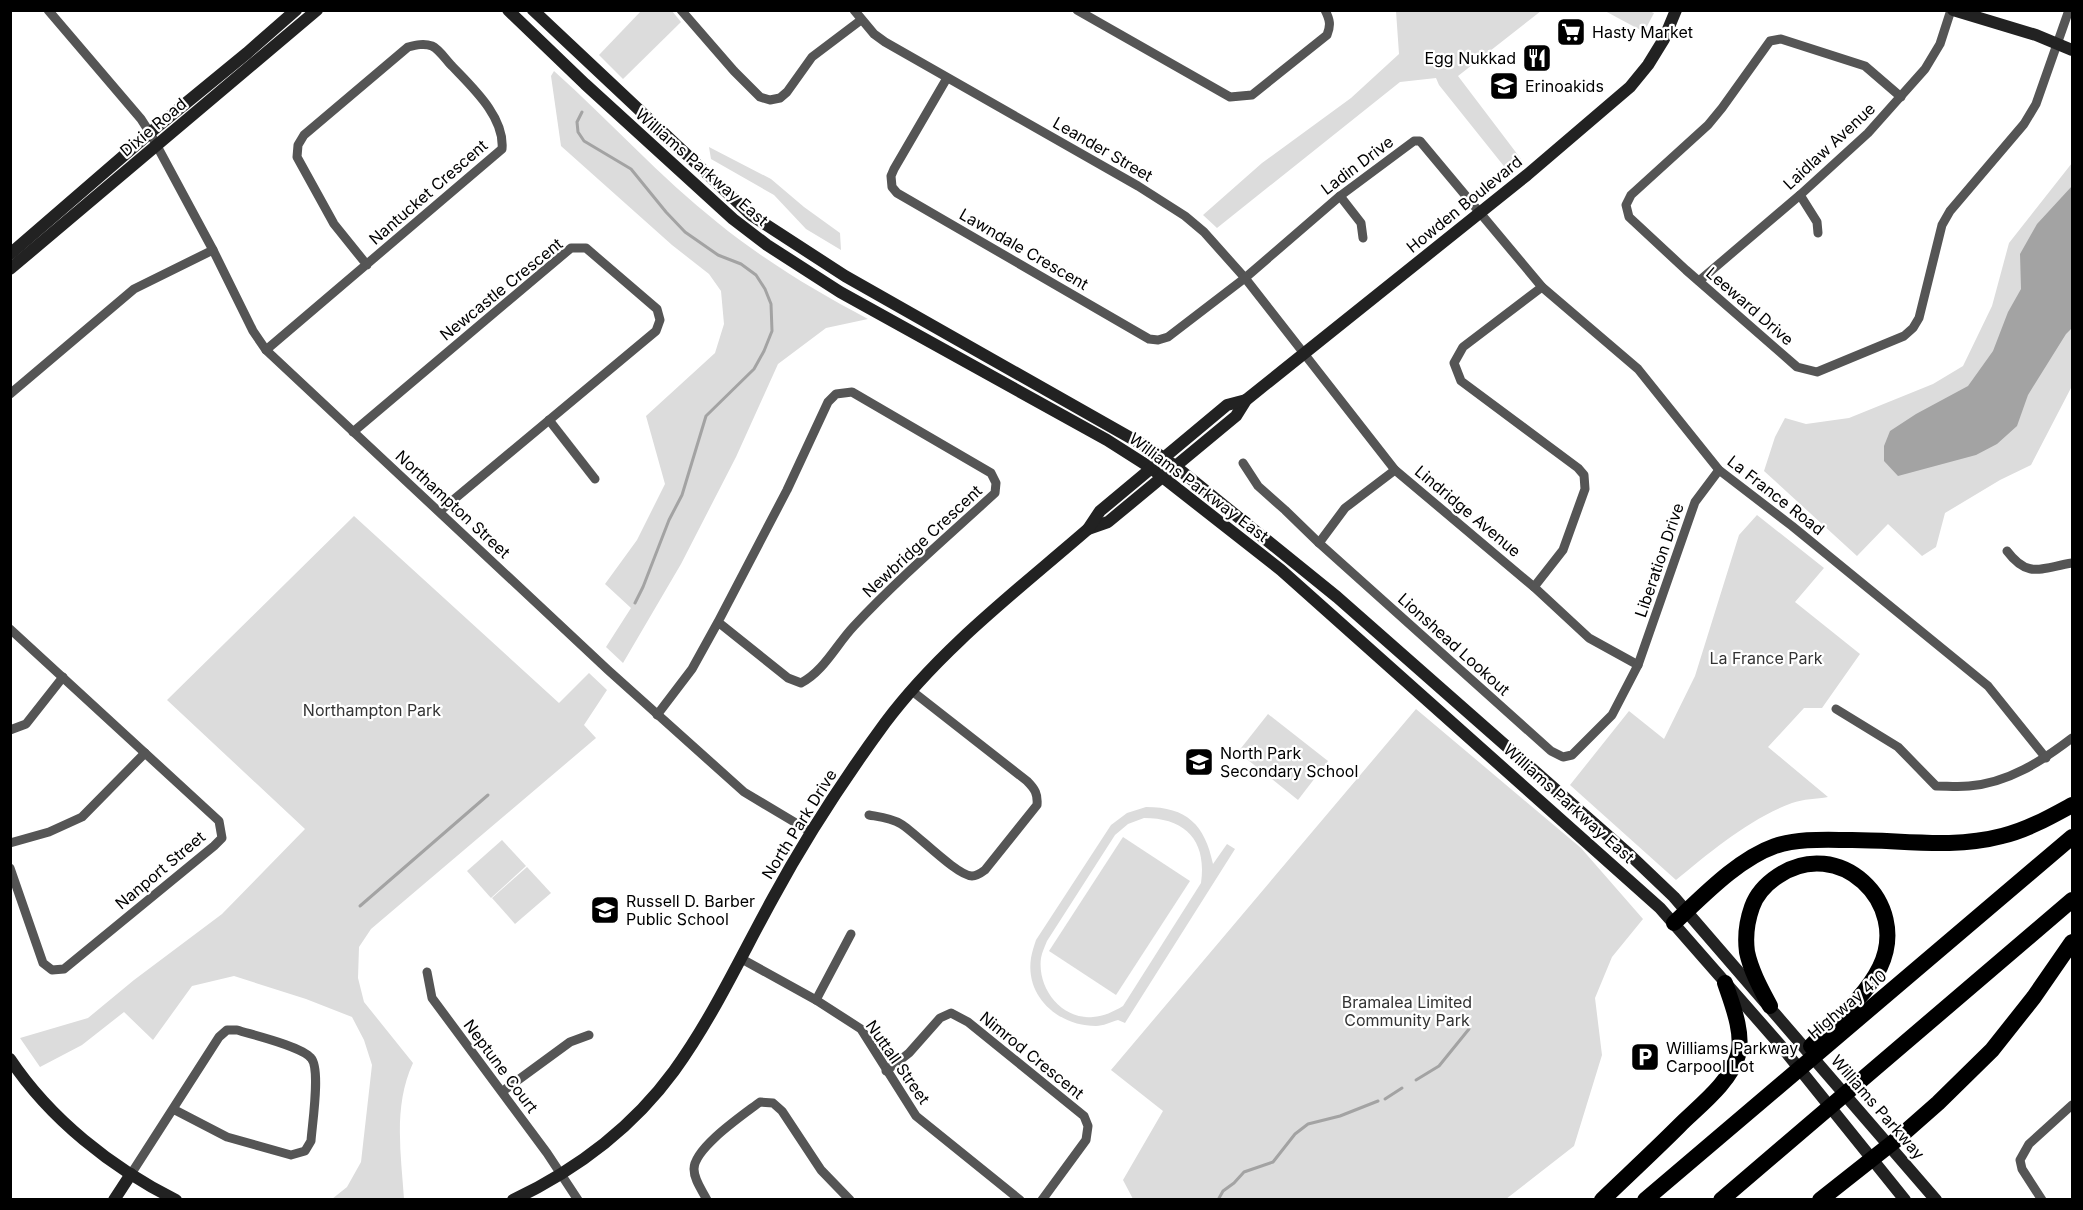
<svg xmlns="http://www.w3.org/2000/svg" width="2083" height="1210" viewBox="0 0 2083 1210" font-family="Inter,sans-serif">
<style>
.green{fill:#dcdcdc;fill-rule:evenodd}
.water{fill:#a3a3a3}
.lines{fill:none;stroke-linecap:round;stroke-linejoin:round}
.stream{stroke:#a3a3a3;stroke-width:3}
.street{stroke:#555;stroke-width:9}
.secondary{stroke:#222;stroke-width:12}
.highway{stroke:#000;stroke-width:16}
.labels{text-anchor:middle;dominant-baseline:central;stroke-width:4.5;stroke-linejoin:round;paint-order:stroke}
.poi-label{font-size:16px;fill:#000;stroke:#fff;text-anchor:start}
.street-label{font-size:16px;fill:#000;stroke:#fff}
.park-label{font-size:16px;fill:#333;stroke:#fff}
</style>
<rect width="100%" height="100%" fill="#fff"/>
<!-- green -->
<g class="green">
<path d="M642 10 672 11 681 22 623 79 599 55Z"/>
<path d="M1396 11H1541L1458 76 1521 159 1507 170 1439 85 1436 78 1400 82 1217 228 1203 215 1262 163 1351 98 1399 54Z"/>
<path d="M1605 11H1649L1654 13 1644 32Z"/>
<path d="M554 71C610 121 660 177 718 223 765 261 815 291 868 319L826 328 778 364 736 457 681 564 623 663 606 647 631 608 605 584 637 540 665 484 646 416 715 353 724 324 721 291 709 274 672 245 561 146 551 76Z"/>
<path d="M709 147 771 179 804 207 840 233 841 250 806 229 774 195 711 159Z"/>
<path d="M2072 163V386L2031 465 2000 480 1945 513 1936 547 1922 556 1888 524 1857 556 1764 471 1775 437 1785 418 1806 424 1849 418 1933 384 1963 366 1992 306 2009 243Z"/>
<path d="M1757 515 1824 568 1795 602 1860 654 1822 708H1804L1768 747 1828 797C1817 799 1803 799 1792 803 1749 819 1710 852 1676 880L1570 785 1629 711 1664 739 1695 676 1739 535Z"/>
<path d="M354 516 559 703 589 673 607 690 584 725 596 738 371 929 359 947 358 978 364 1002 413 1063C393 1106 401 1154 404 1199H332L347 1187 361 1162 372 1065 364 1040 352 1017 306 999 234 976 192 986 153 1040 124 1012 82 1045 40 1067 20 1038 88 1018 134 980 222 914 305 829 167 700Z"/>
<path d="M1416 709 1581 848 1643 919 1612 957 1595 998 1602 1055 1574 1146 1506 1199H1133L1123 1180 1163 1111 1111 1070Z"/>
<path d="M1268 714 1328 761 1298 800 1238 752Z"/>
<path d="M1146 807C1187 807 1205 825 1213 864L1227 844 1235 849 1125 1023 1118 1020C1111 1022 1103 1026 1096 1026 1059 1026 1025 997 1031 958 1032 952 1034 946 1036 940L1111 825 1127 813ZM1144 818C1186 818 1207 841 1201 883L1123 1006C1113 1012 1104 1016 1093 1017 1061 1020 1037 988 1041 958 1042 952 1045 946 1047 941L1115 835 1128 824Z"/>
<path d="M1123 837 1190 881 1116 995 1049 951Z"/>
<path d="M502 840 526 866 491 898 467 871Z"/>
<path d="M527 867 551 893 515 924 492 898Z"/>
</g>
<!-- water -->
<path class="water" d="M2072 186V328L2066 334 2028 395 2017 426 1997 444 1976 455 1898 476 1884 461V446L1890 431 1916 414 1968 386 1993 351 2008 312 2021 289 2020 254 2037 224Z"/>
<g class="lines">
<!-- stream -->
<g class="stream">
<path d="M582 112 577 122 578 132 584 141 631 169 666 212 685 232 718 255 741 264 756 275 765 289 771 304 772 331 764 351 754 369 706 416 682 495 669 520 643 587 635 603"/>
<path d="M360 906 488 795"/>
<path d="M1416 1080 1439 1066 1469 1029"/>
<path d="M1385 1099 1402 1088"/>
<path d="M1218 1200 1223 1191 1234 1183 1244 1172 1273 1162 1295 1134 1308 1124 1340 1116 1378 1101"/>
</g>
<!-- street -->
<g class="street">
<path d="M48 10 141 119 150 133 213 250 253 331 266 350 608 670 744 792 811 832"/>
<path d="M681 10 734 71 760 97 770 100 780 98 787 92 812 57 861 20"/>
<path d="M854 10 874 34 885 42 1138 186 1185 216 1204 232 1245 278 1395 470 1534 587 1589 638 1638 665"/>
<path d="M1077 10 1230 97 1252 95 1327 35C1331 25 1330 20 1325 10"/>
<path d="M947 78 894 169 891 176 892 187 897 193 1149 339 1158 340 1168 337 1245 278 1340 196 1414 141H1420L1542 287 1638 369 1719 470 1792 526 1988 686 2046 758"/>
<path d="M1901 97 1865 66 1781 39 1770 41 1722 108 1708 125 1631 195 1626 205 1629 217 1686 270 1797 367 1817 372 1904 336 1913 328 1919 318 1942 225 1950 211 2024 124 2036 104 2069 10"/>
<path d="M1800 195 1817 222 1818 233"/>
<path d="M1340 196 1361 223 1363 238"/>
<path d="M1699 281 1800 195 1868 133 1925 69 1940 44 1951 10"/>
<path d="M266 350 502 149C505 117 472 87 452 66 446 60 439 49 432 46 424 43 416 45 408 47L304 135 298 145 297 157 334 224 367 265"/>
<path d="M10 394 134 289 213 250"/>
<path d="M549 420 595 479"/>
<path d="M353 432 571 248H586L657 309 660 320 656 331 440 511"/>
<path d="M1243 463 1258 486 1285 510 1319 543 1551 751 1563 757 1572 755 1612 715 1638 665 1695 502 1719 470"/>
<path d="M1319 543 1345 508 1395 470"/>
<path d="M2007 551C2028 579 2041 568 2072 563"/>
<path d="M1534 587 1563 550 1585 489 1584 475 1578 468 1461 381 1454 363 1463 347 1542 287"/>
<path d="M10 629 219 821 222 838 214 846 64 969 52 970 43 963 10 868"/>
<path d="M1836 709 1898 747 1936 786C1947 786 1958 787 1969 786 2008 783 2042 761 2072 738"/>
<path d="M657 715 692 669 718 622 787 490 828 402 836 394 852 392 991 473 996 483 995 493C947 537 898 579 854 626 836 645 824 671 801 683L788 678 718 622"/>
<path d="M10 730 26 724 63 677"/>
<path d="M869 815C880 817 891 818 901 824 916 833 957 876 972 876 977 876 981 873 985 870L1037 805C1038 794 1035 789 1027 781L912 691"/>
<path d="M10 843 49 832 82 817 145 753"/>
<path d="M740 958 816 1000 861 1029 916 1116 1020 1200"/>
<path d="M427 972 432 998 547 1153 578 1200"/>
<path d="M816 1000 851 934"/>
<path d="M886 1071 909 1053 940 1018 951 1013 968 1022 1084 1116 1088 1126 1086 1140 1042 1200"/>
<path d="M503 1091 570 1042 589 1035"/>
<path d="M131 1174 219 1037 227 1030H237C253 1035 301 1046 311 1058 321 1069 312 1125 311 1141L305 1151 291 1155 227 1137 173 1109"/>
<path d="M707 1200C702 1190 694 1180 694 1169 694 1148 743 1115 760 1102L773 1103 782 1111 821 1170 850 1200"/>
<path d="M2042 1200 2022 1169 2020 1160 2029 1144 2072 1105"/>
</g>
<!-- secondary -->
<g class="secondary">
<path d="M508 10 585 84 733 219 767 245 840 292 1107 440 1151 468 1281 570 1660 908 1781 1046 1905 1200"/>
<path d="M533 10 751 215 845 276 1152 450 1175 466 1337 597 1630 855 1674 897 1936 1200"/>
<path d="M1953 10 2036 35 2072 50"/>
<path d="M10 254 158 126 247 53 296 10"/>
<path d="M10 269 317 10"/>
<path d="M1088 529 1108 522 1236 416 1246 400 1527 175 1630 87 1648 65 1664 39 1676 10"/>
<path d="M10 1059C50 1119 112 1168 176 1200"/>
<path d="M114 1200 131 1174"/>
<path d="M513 1200C576 1170 633 1127 674 1071 713 1017 741 956 773 898 806 837 844 779 885 723 940 649 1019 589 1088 529L1100 511 1227 405 1246 400"/>
</g>
<!-- highway -->
<g class="highway">
<path d="M1674 923C1703 896 1738 859 1775 846 1800 838 1827 840 1852 840 1902 840 1953 849 2002 836 2027 830 2050 817 2072 805"/>
<path d="M1770 1006C1761 989 1751 971 1747 952 1745 937 1747 921 1752 907 1757 893 1766 884 1778 876 1838 835 1911 902 1880 967 1865 998 1834 1022 1811 1046"/>
<path d="M1602 1200C1628 1175 1654 1151 1679 1126 1699 1106 1730 1083 1738 1055 1744 1033 1732 1004 1725 983"/>
<path d="M1645 1200 2072 837"/>
<path d="M1721 1200 2072 900"/>
<path d="M1820 1200 1896 1140 1938 1103 1992 1050 2034 997 2072 942"/>
</g>
</g>
<!-- icons -->
<defs>
<g id="supermarket-square" transform="scale(1.5)"><rect x="-9" y="-9" width="18" height="18" rx="4" fill="#000" stroke="#fff"/><path d="M-6-5.5h2.5l.6 2H6L4.5 2H-2.5L-4.4-4H-6ZM-1.5 3.2a1.3 1.3 0 1 0 .1 0ZM3 3.2a1.3 1.3 0 1 0 .1 0Z" fill="#fff"/></g>
<g id="restaurant-square" transform="scale(1.5)"><rect x="-9" y="-9" width="18" height="18" rx="4" fill="#000" stroke="#fff"/><path d="M-5-6h1v4h1v-4h1v4h1v-4h1v5L-1.5 .5V6h-2V.5L-5-1ZM5-6V6H3V1.5H1.5Q1.5-4 5-6Z" fill="#fff"/></g>
<g id="school-square" transform="scale(1.5)"><rect x="-9" y="-9" width="18" height="18" rx="4" fill="#000" stroke="#fff"/><path d="M0-5L7-2L0 1L-7-2ZM-4 1L0 2.5L4 1V4Q0 6-4 4Z" fill="#fff"/></g>
<g id="parking-square" transform="scale(1.5)"><rect x="-9" y="-9" width="18" height="18" rx="4" fill="#000" stroke="#fff"/><path d="M-3.5-5.5H1a3.5 3.5 0 0 1 0 7H-1V5.5H-3.5ZM-1-3.4V-.6H.8a1.4 1.4 0 0 0 0-2.8Z" fill="#fff"/></g>
</defs>
<g fill-rule="evenodd">
<use href="#supermarket-square" x="1571" y="32"/>
<use href="#restaurant-square" x="1537" y="58"/>
<use href="#school-square" x="1504" y="86"/>
<use href="#school-square" x="1199" y="762"/>
<use href="#school-square" x="605" y="910"/>
<use href="#parking-square" x="1645" y="1057"/>
</g>
<g class="labels">
<!-- poi labels -->
<g class="poi-label">
<text x="1592" y="32">Hasty Market</text>
<text x="1516" y="58" text-anchor="end">Egg Nukkad</text>
<text x="1525" y="86">Erinoakids</text>
<text x="1220" y="753">North Park<tspan x="1220" dy="18">Secondary School</tspan></text>
<text x="626" y="901">Russell D. Barber<tspan x="626" dy="18">Public School</tspan></text>
<text x="1666" y="1048">Williams Parkway<tspan x="1666" dy="18">Carpool Lot</tspan></text>
</g>
<!-- street labels -->
<g class="street-label">
<text transform="translate(153 127) rotate(-40)">Dixie Road</text>
<text transform="translate(1829 146) rotate(-43)">Laidlaw Avenue</text>
<text transform="translate(1103 149) rotate(30)">Leander Street</text>
<text transform="translate(1357 165) rotate(-37)">Ladin Drive</text>
<text transform="translate(702 167) rotate(41)">Williams Parkway East</text>
<text transform="translate(428 192) rotate(-41)">Nantucket Crescent</text>
<text transform="translate(1464 204) rotate(-39)">Howden Boulevard</text>
<text transform="translate(1024 249) rotate(30)">Lawndale Crescent</text>
<text transform="translate(501 289) rotate(-39)">Newcastle Crescent</text>
<text transform="translate(1750 306) rotate(41)">Leeward Drive</text>
<text transform="translate(1199 487) rotate(37)">Williams Parkway East</text>
<text transform="translate(1776 495) rotate(38)">La France Road</text>
<text transform="translate(453 504) rotate(43)">Northampton Street</text>
<text transform="translate(1468 511) rotate(40)">Lindridge Avenue</text>
<text transform="translate(922 541) rotate(-43)">Newbridge Crescent</text>
<text transform="translate(1659 560) rotate(-71)">Liberation Drive</text>
<text transform="translate(1454 644) rotate(42)">Lionshead Lookout</text>
<text transform="translate(1569 803) rotate(42)">Williams Parkway East</text>
<text transform="translate(799 824) rotate(-58)">North Park Drive</text>
<text transform="translate(160 870) rotate(-40)">Nanport Street</text>
<text transform="translate(1847 1004) rotate(-40)">Highway 410</text>
<text transform="translate(1032 1055) rotate(39)">Nimrod Crescent</text>
<text transform="translate(898 1062) rotate(55)">Nuttall Street</text>
<text transform="translate(501 1066) rotate(53)">Neptune Court</text>
<text transform="translate(1878 1107) rotate(49)">Williams Parkway</text>
</g>
<!-- park labels -->
<g class="park-label">
<text x="1766" y="658">La France Park</text>
<text x="372" y="710">Northampton Park</text>
<text x="1407" y="1002">Bramalea Limited<tspan x="1407" dy="18">Community Park</tspan></text>
</g>
</g>
<!-- border -->
<rect width="2083" height="1210" fill="none" stroke="#000000" stroke-width="24"/>
</svg>
